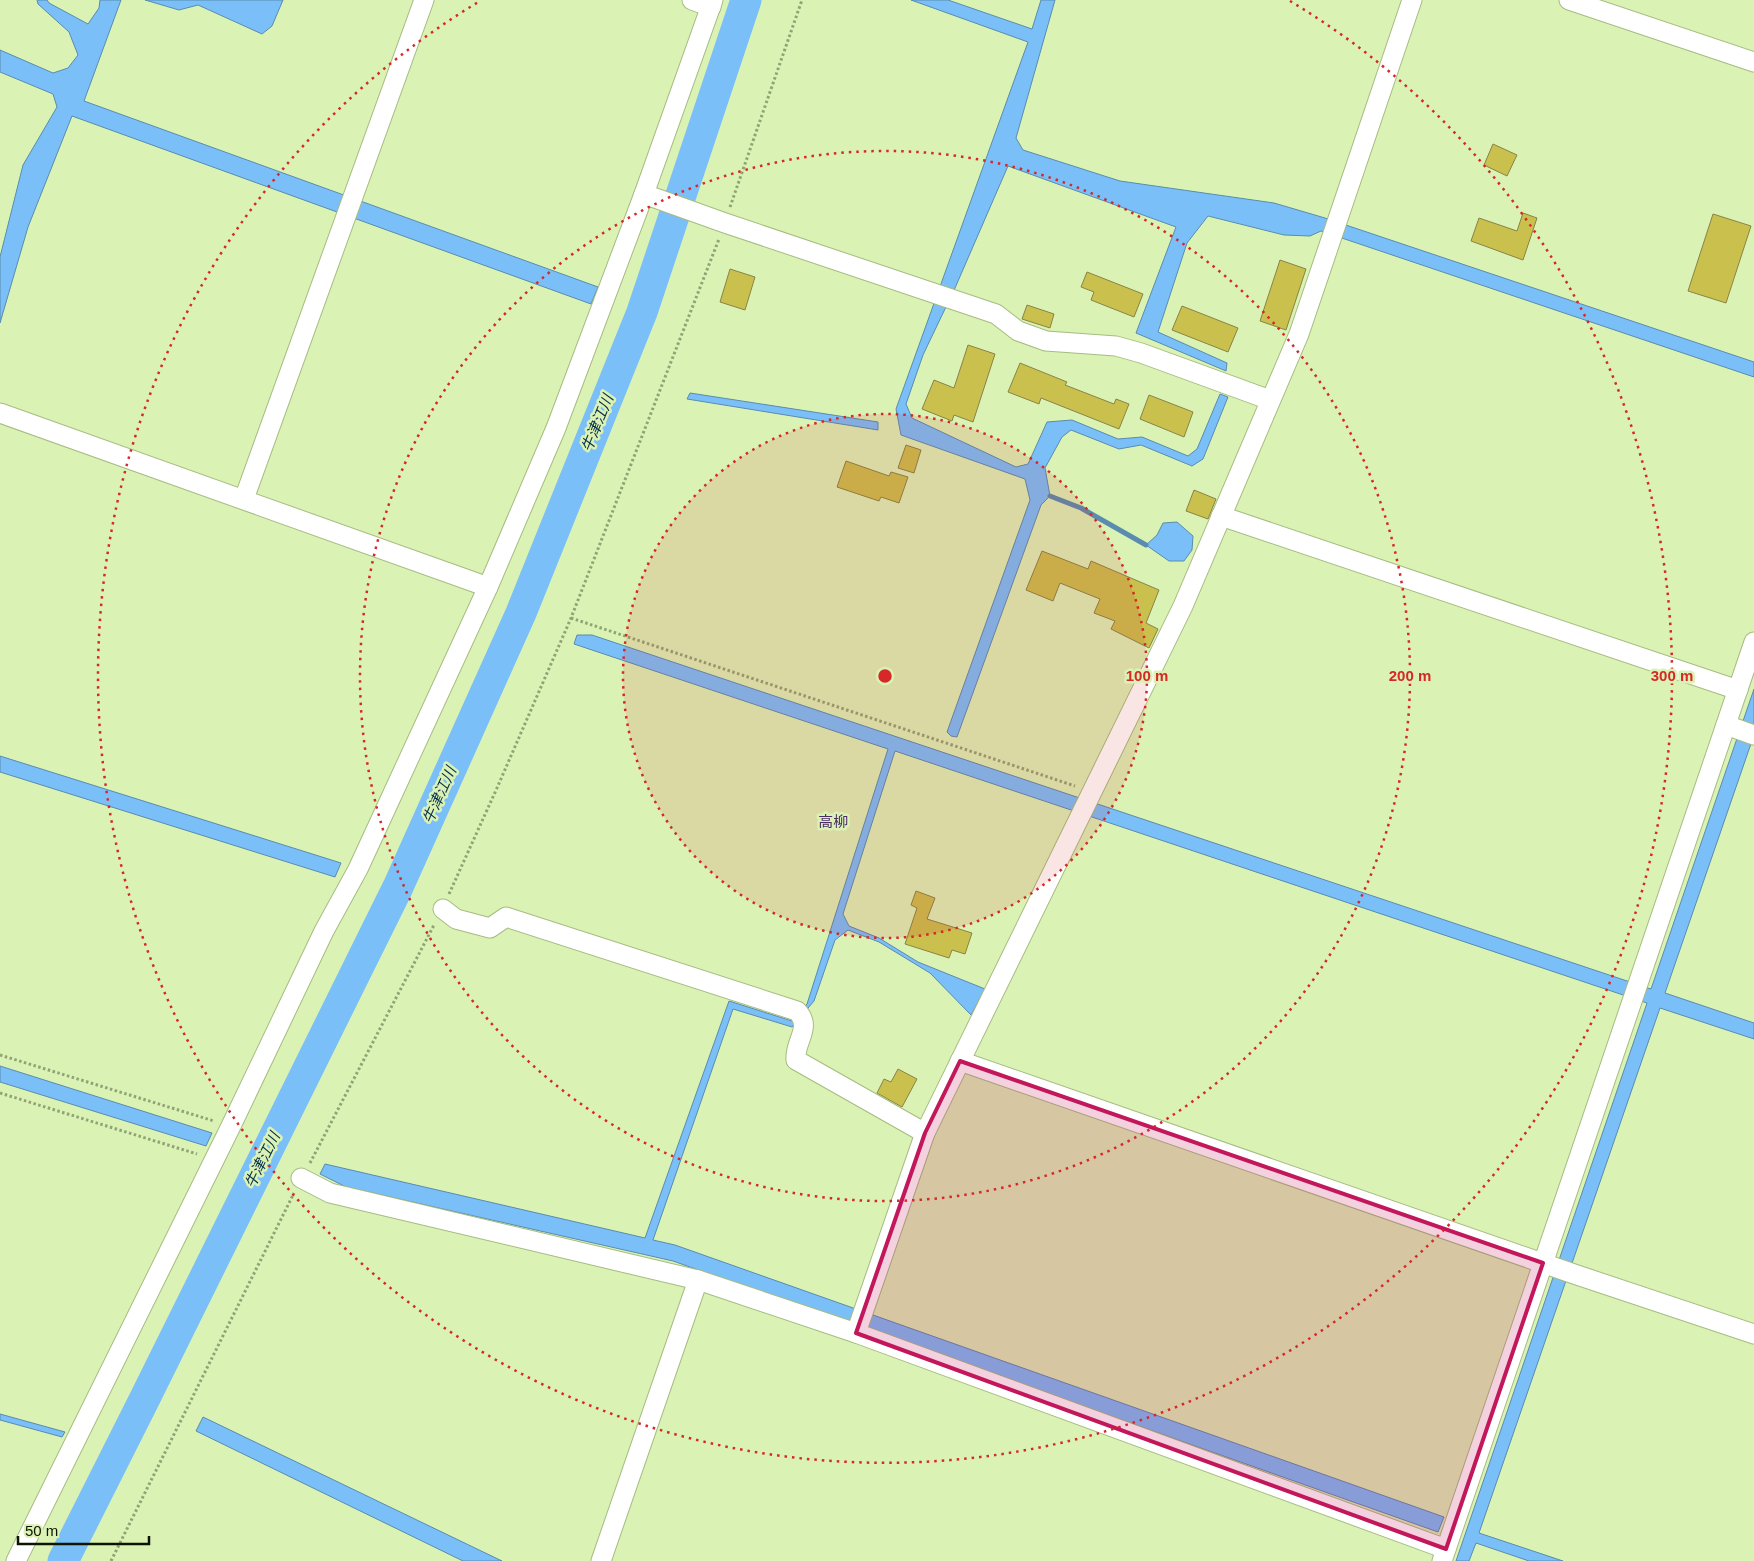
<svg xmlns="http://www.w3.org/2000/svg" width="1754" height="1561" viewBox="0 0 1754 1561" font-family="Helvetica,'Noto Sans JP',sans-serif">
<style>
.water{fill:#7abff8;stroke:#598cae}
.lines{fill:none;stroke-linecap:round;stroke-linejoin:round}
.stream{stroke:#598cae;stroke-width:5}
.river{stroke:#7abff8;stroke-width:31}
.building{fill:#c9c04e;stroke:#888446}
.minor-casing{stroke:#a6bc81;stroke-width:21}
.path{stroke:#91a375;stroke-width:3;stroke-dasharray:2.5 2.5;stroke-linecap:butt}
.minor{stroke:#fff;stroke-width:19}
.marked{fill:#c2185b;fill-opacity:0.2;stroke:#c2185b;stroke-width:4;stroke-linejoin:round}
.ring{fill:none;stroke:#d62828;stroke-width:2.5;stroke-dasharray:2.5 5}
.labels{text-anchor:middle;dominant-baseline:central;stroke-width:5;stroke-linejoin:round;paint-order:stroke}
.water-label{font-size:15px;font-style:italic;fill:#062d49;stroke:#dbf2b5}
.neighbourhood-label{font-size:15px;fill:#4a2d67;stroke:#dbf2b5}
.centre{fill:#d62828;stroke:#dbf2b5;stroke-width:2.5}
.ring-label{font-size:15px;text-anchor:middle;font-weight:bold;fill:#d62828;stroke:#dbf2b5;stroke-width:5;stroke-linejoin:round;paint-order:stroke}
</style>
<rect width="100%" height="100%" fill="#dbf2b5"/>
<!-- water -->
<g class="water">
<path d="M37 0H47L49 3 88 24 99 8 100 0H121L84 101 598 287 591 304 72 116 28 227 0 323V257L23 165 57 107 53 94 0 72V50L53 73 68 68 78 55 69 32 38 4Z"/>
<path d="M145 0H283L272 26 262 34 198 5 179 10Z"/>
<path d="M911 0H948L1032 29 1041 0H1055L1016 138 1023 150 1120 181 1274 203 1325 218 1754 362V377L1321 231 1310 236 1284 235 1208 216 1187 243 1158 332 1227 363 1226 371 1136 333 1176 227 1008 166 955 288 923 355 906 404 912 418 1016 467 1028 464 1047 422 1072 420 1118 439 1142 437 1188 456 1197 449 1220 394 1228 397 1203 459 1192 466 1141 445 1119 449 1071 430 1062 437 1045 468 1050 496 1041 505 957 737 951 736 947 732 1030 500 1025 479 901 435 896 409 1028 42Z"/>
<path d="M690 393 878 422V430L687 399Z"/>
<path d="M1177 522 1193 536 1192 550 1184 561H1169L1146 545 1157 535 1163 523Z"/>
<path d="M577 635H592L1651 989 1754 689V735L1665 993 1754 1023V1039L1660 1008 1479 1533 1563 1561H1529L1476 1543 1469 1561H1456L1647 1003 895 751 843 914 849 926 879 938 918 962 985 989 971 1015 930 973 879 942 848 930 835 940 814 1001 792 1027 733 1009 653 1240 675 1245 1444 1517 1438 1532 673 1261 346 1187 320 1174 325 1164 645 1238 729 1001 792 1021 807 1004 888 749 574 644Z"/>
<path d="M0 756 341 863 335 877 0 772Z"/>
<path d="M0 1066 212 1133 206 1146 0 1082Z"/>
<path d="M0 1414 65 1432 62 1437 0 1420Z"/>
<path d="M203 1417 502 1561H463L196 1431Z"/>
</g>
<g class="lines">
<!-- stream -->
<path class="stream" d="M1050 496 1081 508 1146 545"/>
<!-- river -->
<path class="river" d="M63 1561 144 1400 398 887 521 613 642 312 746 0"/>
</g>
<!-- building -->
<g class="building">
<path d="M1493 144 1517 155 1507 176 1484 165Z"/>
<path d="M1523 213 1537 218 1523 260 1471 241 1479 218 1517 231Z"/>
<path d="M1713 214 1751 226 1726 303 1688 291Z"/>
<path d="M1280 260 1306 269 1286 330 1260 321Z"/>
<path d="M730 269 755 277 745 310 720 302Z"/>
<path d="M1087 272 1143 294 1134 317 1091 300 1094 292 1081 287Z"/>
<path d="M1027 305 1054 314 1050 328 1022 319Z"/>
<path d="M1182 306 1238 328 1228 352 1172 330Z"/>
<path d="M968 345 995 354 973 422 954 415 952 421 922 409 934 380 954 388Z"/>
<path d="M1020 363 1067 382 1065 385 1114 404 1116 399 1129 404 1119 429 1041 398 1039 404 1008 392Z"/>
<path d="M1149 395 1193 412 1184 437 1140 419Z"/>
<path d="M906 445 921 450 914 473 898 468Z"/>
<path d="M846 461 889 476 891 472 908 477 899 503 881 497 879 501 837 487Z"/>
<path d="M1194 490 1216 499 1208 519 1186 511Z"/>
<path d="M1042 551 1088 569 1091 561 1159 590 1146 623 1158 629 1149 648 1111 629 1115 621 1094 613 1100 599 1060 583 1053 601 1026 590Z"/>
<path d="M916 891 935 898 927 919 972 933 965 954 952 950 949 958 905 944 917 908 911 905Z"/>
<path d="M898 1069 917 1079 902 1107 877 1093 884 1079 891 1082Z"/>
</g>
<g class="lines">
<!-- minor casing -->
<g class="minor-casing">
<g id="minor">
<path d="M692 0 711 7"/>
<path d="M1569 0 1754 62"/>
<path d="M644 194 725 223 996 314 1018 331 1046 341 1116 346 1141 353 1270 400"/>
<path d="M0 413 488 587"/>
<path d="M244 499 424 0"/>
<path d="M1221 516 1738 690"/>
<path d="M1726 725 1754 735"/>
<path d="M443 909 456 919 490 928 506 917 797 1011C813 1028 794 1041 796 1060L925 1133"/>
<path d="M960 1061 1577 1275 1754 1334"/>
<path d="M301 1178 330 1193 698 1280 856 1333 1446 1549"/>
<path d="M856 1333 925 1133 1183 606 1299 334 1412 0"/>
<path d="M16 1561 231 1126 324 931 358 869 488 587 556 428 644 194 713 0"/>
<path d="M601 1561 698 1280"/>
<path d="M1442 1561 1754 642"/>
</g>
</g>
<!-- path -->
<g class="path">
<path d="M730 207 802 0"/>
<path d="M571 618 1075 786"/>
<path d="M449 894 497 788 571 618 719 239"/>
<path d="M0 1055 214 1121"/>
<path d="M0 1093 197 1154"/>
<path d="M310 1163 434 925"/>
<path d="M111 1561 294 1193"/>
</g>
<!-- minor -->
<use href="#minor" class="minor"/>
</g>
<!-- marked area -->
<path class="marked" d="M960 1061 1543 1263 1446 1549 856 1333 925 1133Z"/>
<!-- distance rings -->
<circle cx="885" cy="676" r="262" fill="#d62828" fill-opacity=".12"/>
<g class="ring">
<circle cx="885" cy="676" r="262"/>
<circle cx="885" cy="676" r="525"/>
<path d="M1290 1A787 787 0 1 1 480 1"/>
</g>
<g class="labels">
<!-- water labels -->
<g class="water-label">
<text transform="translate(597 423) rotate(-68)">牛津江川</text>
<text transform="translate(439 795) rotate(-66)">牛津江川</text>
<text transform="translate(262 1160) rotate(-64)">牛津江川</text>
</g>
<!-- neighbourhood labels -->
<g class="neighbourhood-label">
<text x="833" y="821">高柳</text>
</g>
</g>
<circle cx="885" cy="676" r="8" class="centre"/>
<g class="ring-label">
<text x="1147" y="681">100 m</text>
<text x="1410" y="681">200 m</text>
<text x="1672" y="681">300 m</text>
</g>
<!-- scale -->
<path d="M18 1536v8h131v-8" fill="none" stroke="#0d1501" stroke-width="2.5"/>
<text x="25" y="1536" font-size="15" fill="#0d1501" stroke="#dbf2b5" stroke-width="4" paint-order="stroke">50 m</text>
</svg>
